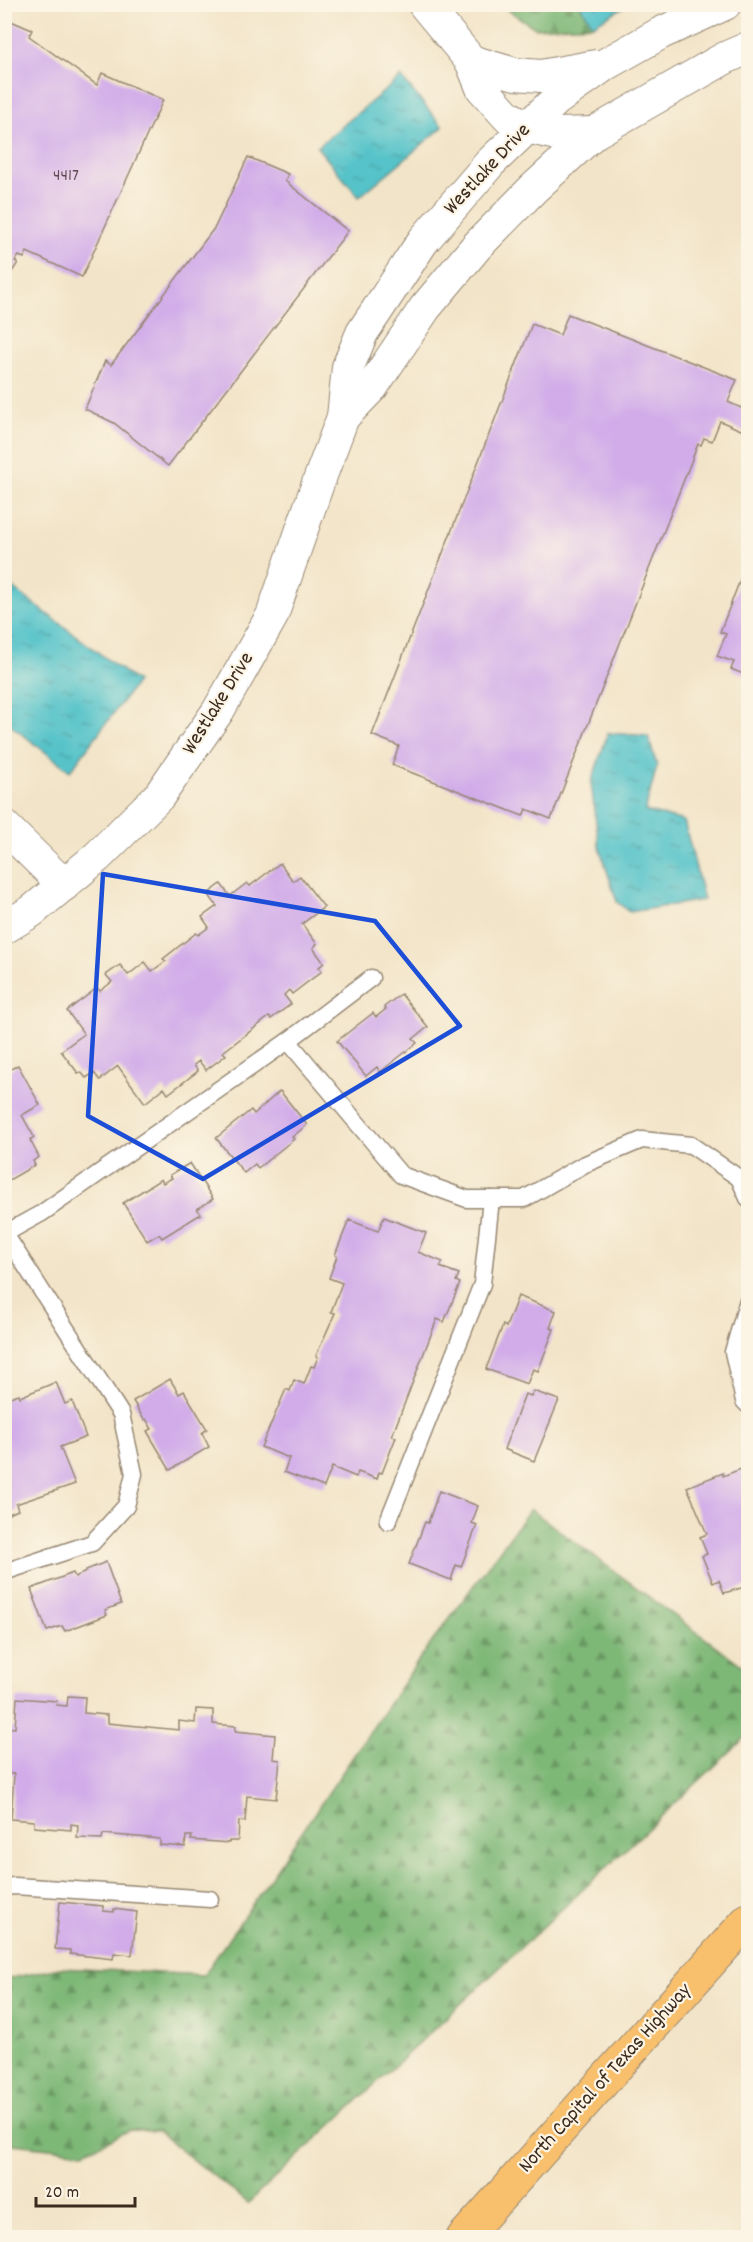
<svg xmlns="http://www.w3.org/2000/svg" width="753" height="2242" viewBox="0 0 753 2242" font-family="Dekko,sans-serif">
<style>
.forest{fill:url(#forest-firs);stroke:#5c714a;stroke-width:1.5}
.water{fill:url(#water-ripples);stroke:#487674;stroke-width:1.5}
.building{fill:#d1ace9}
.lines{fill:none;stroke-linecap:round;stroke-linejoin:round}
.lane-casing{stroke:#968773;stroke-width:19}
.street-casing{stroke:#968773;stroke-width:34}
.highway-casing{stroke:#968773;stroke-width:35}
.lane{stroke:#fff;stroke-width:16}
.street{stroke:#fff;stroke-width:32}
.highway{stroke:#f8bf6c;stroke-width:33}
.marked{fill:none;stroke:#1d4ed8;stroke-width:4.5;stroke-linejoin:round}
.labels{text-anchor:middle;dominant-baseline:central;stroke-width:4.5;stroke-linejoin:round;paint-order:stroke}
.number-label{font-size:18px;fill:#604a51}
.street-label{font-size:21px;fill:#3b2a1e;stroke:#fcf5e5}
</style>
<defs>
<pattern id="forest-firs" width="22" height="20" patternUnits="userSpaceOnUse" patternTransform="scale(1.5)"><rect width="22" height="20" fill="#7eb877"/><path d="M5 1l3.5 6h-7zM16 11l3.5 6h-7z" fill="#689661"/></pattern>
<pattern id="water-ripples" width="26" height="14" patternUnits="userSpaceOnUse" patternTransform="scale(1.5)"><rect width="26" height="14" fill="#55c3c9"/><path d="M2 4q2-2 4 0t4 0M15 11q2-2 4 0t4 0" fill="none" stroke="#489fa3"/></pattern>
</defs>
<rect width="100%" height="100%" fill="#fcf5e5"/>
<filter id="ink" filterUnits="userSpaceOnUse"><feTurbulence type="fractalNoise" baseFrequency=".0167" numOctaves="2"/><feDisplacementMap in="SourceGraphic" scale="12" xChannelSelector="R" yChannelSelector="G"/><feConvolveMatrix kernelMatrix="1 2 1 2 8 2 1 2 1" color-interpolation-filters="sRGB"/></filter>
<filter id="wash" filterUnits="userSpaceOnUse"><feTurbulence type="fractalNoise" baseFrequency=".008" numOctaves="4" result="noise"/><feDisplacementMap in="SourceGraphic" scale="24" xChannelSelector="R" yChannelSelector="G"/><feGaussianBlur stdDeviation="1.35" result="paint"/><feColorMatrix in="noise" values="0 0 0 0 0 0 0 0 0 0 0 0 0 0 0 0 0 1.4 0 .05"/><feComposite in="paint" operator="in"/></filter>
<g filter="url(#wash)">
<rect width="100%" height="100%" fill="#f2e4c8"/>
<!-- forest -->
<g class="forest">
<path d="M500 5H580L593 25 535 28Z"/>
<path d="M530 1509 748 1670V1735L248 2203 157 2131 130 2130 84 2152 5 2143V1979L60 1968 204 1975 421 1657Z"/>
</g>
<!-- water -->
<g class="water">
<path d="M580 5H627L593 25Z"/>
<path d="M401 77 443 127 359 197 317 147Z"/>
<path d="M5 582 137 682 70 771 5 721Z"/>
<path d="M608 733 648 736 657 766 645 811 684 821 704 900 630 912 617 902 599 846 591 783Z"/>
</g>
<g id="blocks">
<!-- building -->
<g class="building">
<path d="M4 18 32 30 29 36 97 85 102 73 163 100 82 277 27 252 24 258 19 256 15 261 18 263 9 276 4 273Z"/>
<path d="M248 157 288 174 285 181 348 231 168 466 114 423 85 409 105 361 111 365 215 227Z"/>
<path d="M568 314 737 380 728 402 748 411V433L720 421 712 441 704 438 701 445 698 444 551 819 526 809 523 816 392 765 399 746 372 735 532 324 560 335Z"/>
<path d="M748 559V676L731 669 734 662 717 656 726 634 720 632Z"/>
<path d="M280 863 293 881 300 876 324 907 302 924 317 944 313 948 324 963 319 967 322 971 292 994 289 990 284 995 291 1004 271 1019 269 1017 223 1052 226 1055 206 1070 199 1061 194 1065 198 1071 168 1094 164 1088 145 1103 118 1066 100 1080 94 1073 86 1078 81 1072 78 1073 61 1051 84 1034 67 1011 97 988 100 991 112 982 106 975 120 965 128 975 145 962 152 971 166 961 163 959 196 933 198 935 209 927 202 917 217 906 208 894 221 884 230 896 247 883 250 886Z"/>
<path d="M401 994 428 1027 413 1039 417 1043 380 1072 377 1067 366 1076 337 1041 373 1013 376 1017 386 1009 384 1007Z"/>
<path d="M18 1065 40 1105 22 1115 34 1137 30 1140 39 1157 33 1161 35 1165 4 1183V1073Z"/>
<path d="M280 1091 307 1125 292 1137 294 1139 258 1168 255 1164 244 1173 216 1138 251 1110 254 1114Z"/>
<path d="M190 1163 213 1199 197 1209 201 1214 162 1238 159 1234 147 1241 123 1203 161 1179 163 1183 172 1178 170 1175Z"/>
<path d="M384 1217 426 1233 418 1252 443 1262 440 1267 459 1274 456 1281 460 1283 444 1322 437 1319 392 1436 396 1437 382 1473 379 1472 377 1479 358 1472 356 1477 332 1467 324 1487 284 1472 289 1458 261 1447 286 1389 290 1391 294 1380 304 1384 311 1366 314 1367 318 1357 316 1356 335 1313 331 1312 342 1283 329 1278 337 1256 335 1255 349 1220 378 1231Z"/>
<path d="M518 1296 556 1311 550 1328 554 1329 538 1371 533 1369 527 1384 486 1369 503 1325 506 1327Z"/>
<path d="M170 1379 179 1394 184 1391 207 1429 202 1433 209 1447 170 1470 147 1431 152 1429 146 1419 144 1420 133 1401Z"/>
<path d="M56 1382 65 1404 72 1401 86 1437 60 1447 75 1484 16 1504 18 1510 4 1516V1399L19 1394 20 1397Z"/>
<path d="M533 1391 559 1400 534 1461 504 1449 525 1394 531 1396Z"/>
<path d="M741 1469 748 1486V1586L724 1593 719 1580 713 1583 702 1556 707 1554 700 1537 707 1534 687 1487 723 1473V1476Z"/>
<path d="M439 1491 478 1506 472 1523 477 1525 461 1567 456 1565 451 1580 409 1564 425 1522 428 1523Z"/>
<path d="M106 1562 121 1604 105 1610 107 1615 65 1631 62 1626 47 1631 31 1589 73 1573 75 1577 86 1572V1570Z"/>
<path d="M68 1696 85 1697 84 1713 107 1715V1723L179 1730V1721L195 1723 196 1709 213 1710V1724L236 1726 235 1731 275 1735 273 1759 280 1760 276 1799 247 1796 245 1822 239 1821 238 1841H229V1843L191 1840 192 1836H186L185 1847 160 1845V1839L103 1834 102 1839 77 1838 78 1825 71 1824V1830L34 1827V1821L11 1819 14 1774 4 1773V1727L15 1728 17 1698 57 1701 56 1705 67 1706Z"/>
<path d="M60 1902 103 1906V1911L114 1912V1909L137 1912 132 1955 114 1953 113 1959 70 1954V1950L55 1949Z"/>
</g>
</g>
</g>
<g filter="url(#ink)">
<use href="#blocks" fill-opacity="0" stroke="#968773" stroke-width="1.5"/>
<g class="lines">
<!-- lane casing -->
<g class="lane-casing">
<g id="lane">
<path d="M288 1041 401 1175 467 1199H524L583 1165 642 1140 691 1145 739 1178 748 1198"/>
<path d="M4 1234 42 1213 288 1041 371 978"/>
<path d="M748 1300 733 1352 744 1401 748 1405"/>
<path d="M388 1521 482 1284 491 1199"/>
<path d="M4 1572 92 1543 126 1506 134 1474 121 1414 5 1234"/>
<path d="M4 1887 15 1886 210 1899"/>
</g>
</g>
<!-- street casing -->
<g class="street-casing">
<g id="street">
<path d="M424 4 471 61 482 88 507 116 527 127 556 134 594 133"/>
<path d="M471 61 515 74 541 76 596 66"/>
<path d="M343 417 372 387 425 308 477 246 533 189 594 133 725 58 748 48"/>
<path d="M4 826 64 885"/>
<path d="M4 928 32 911 97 857 159 796 218 711 272 616 317 486 343 417 348 367 362 333 423 241 490 163 556 100 606 64 661 33 725 4"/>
</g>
</g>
<!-- highway casing -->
<g class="highway-casing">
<path id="highway" d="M463 2238 748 1920"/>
</g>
<!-- lane -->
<use href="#lane" class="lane"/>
<!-- street -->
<use href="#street" class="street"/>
<!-- highway -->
<use href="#highway" class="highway"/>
</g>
</g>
<!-- marked area -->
<path class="marked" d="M103 874 375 921 460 1026 203 1179 88 1116Z"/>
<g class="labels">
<!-- number labels -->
<g class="number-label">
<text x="66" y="176">4417</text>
</g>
<!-- street labels -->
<g class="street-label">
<text transform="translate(488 170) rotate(-47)">Westlake Drive</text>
<text transform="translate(219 704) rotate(-58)">Westlake Drive</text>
<text transform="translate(606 2079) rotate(-48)">North Capital of Texas Highway</text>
</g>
</g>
<!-- margin -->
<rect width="753" height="2242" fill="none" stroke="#fcf5e5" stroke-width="24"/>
<!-- scale -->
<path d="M36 2197v9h99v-9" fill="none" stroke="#3b2a1e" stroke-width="3"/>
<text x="45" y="2197" font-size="18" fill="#3b2a1e" stroke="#fcf5e5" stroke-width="4.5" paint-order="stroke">20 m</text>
</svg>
